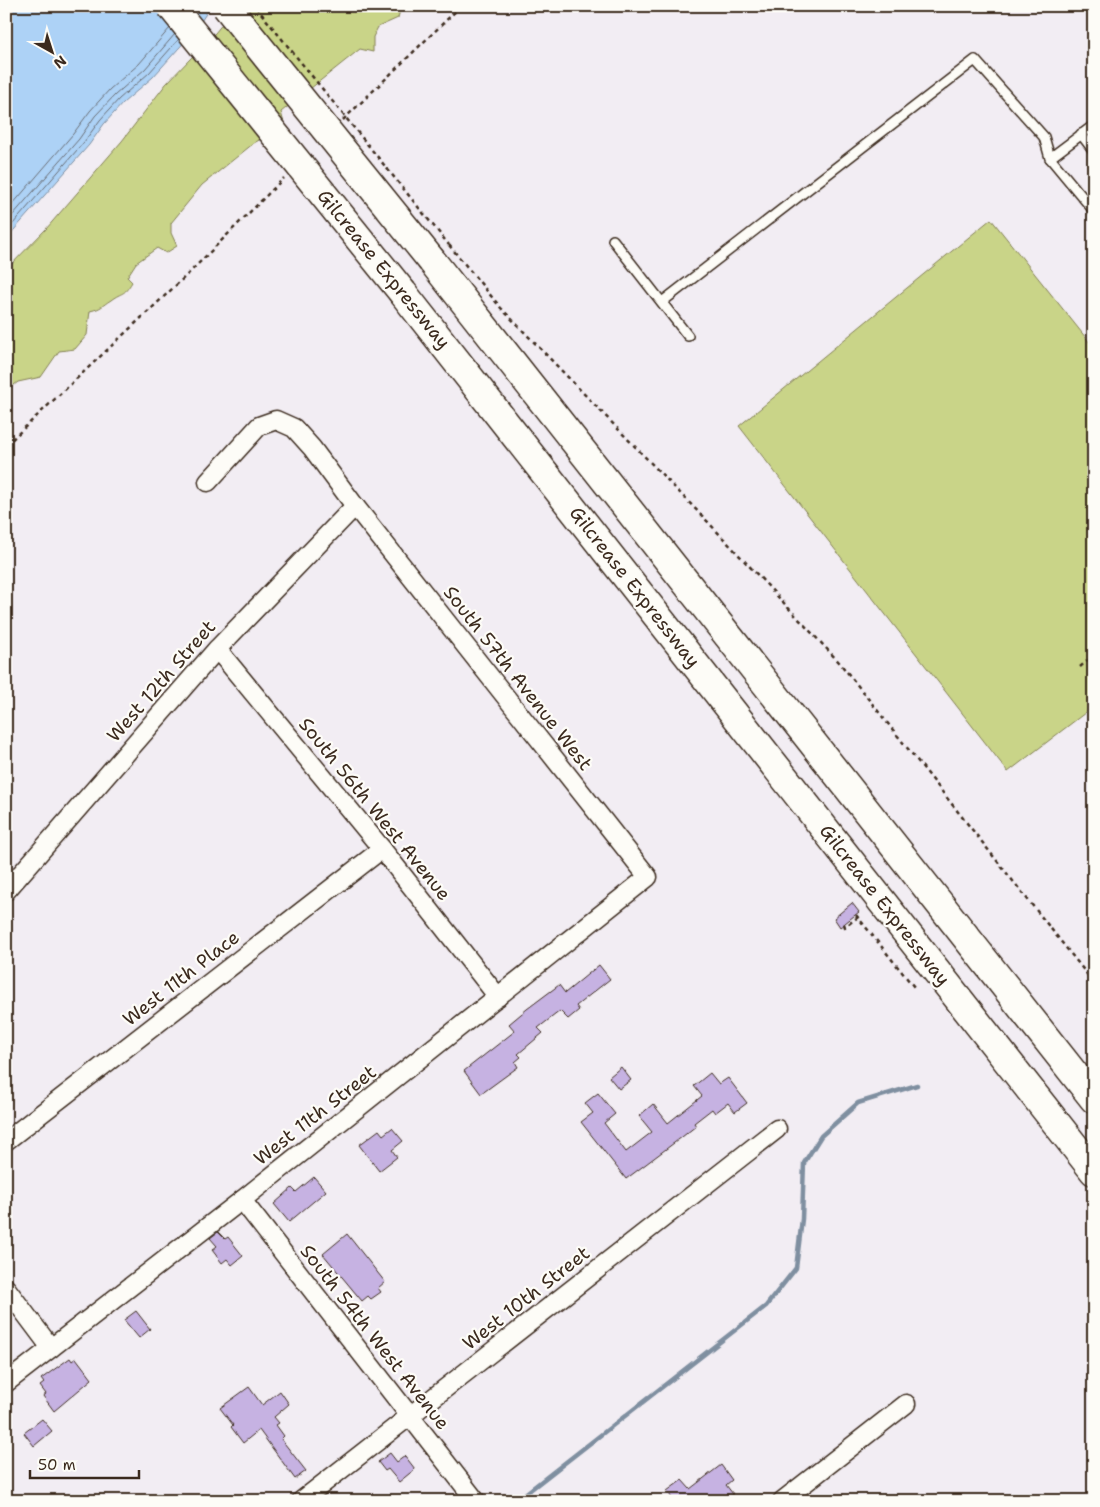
<svg xmlns="http://www.w3.org/2000/svg" width="1100" height="1507" viewBox="0 0 1100 1507" font-family="'Shantell Sans',sans-serif">
<style>
.green{fill:#c9d488;stroke:#827f53}
.water{fill:#add2f6;stroke:#7f8fa0}
.lines{fill:none;stroke-linecap:round;stroke-linejoin:round}
.shore{stroke:#696d74;stroke-width:1}
.stream{stroke:#7f8fa0;stroke-width:4.5}
.building{fill:#c6b2e2;stroke:#3b2a1e}
.lane-casing{stroke:#3b2a1e;stroke-width:12}
.street-casing{stroke:#3b2a1e;stroke-width:21}
.highway-casing{stroke:#3b2a1e;stroke-width:31}
.path{stroke:#3b2a1e;stroke-width:2.5;stroke-dasharray:4 4;stroke-linecap:butt}
.lane{stroke:#fdfcf7;stroke-width:9}
.street{stroke:#fdfcf7;stroke-width:18}
.highway{stroke:#fdfcf7;stroke-width:28}
.highway-bridge-casing{stroke:#3b2a1e;stroke-width:31;stroke-linecap:butt}
.path-bridge{stroke:#3b2a1e;stroke-width:2.5;stroke-dasharray:4 4;stroke-linecap:butt}
.highway-bridge{stroke:#fdfcf7;stroke-width:28}
.labels{text-anchor:middle;dominant-baseline:central;stroke-width:4.5;stroke-linejoin:round;paint-order:stroke}
.street-label{font-size:19px;fill:#3b2a1e;stroke:#fdfcf7}
</style>
<rect width="100%" height="100%" fill="#f2edf3"/>
<filter id="ink" filterUnits="userSpaceOnUse"><feTurbulence type="fractalNoise" baseFrequency=".02" numOctaves="2"/><feDisplacementMap in="SourceGraphic" scale="10" xChannelSelector="R" yChannelSelector="G"/><feConvolveMatrix kernelMatrix="1 2 1 2 8 2 1 2 1" color-interpolation-filters="sRGB"/></filter>
<g filter="url(#ink)">
<!-- green -->
<g class="green">
<path d="M237 6H401L398 18 378 27 373 37V52L360 49 281 112 284 123 273 132 254 143 202 185 171 223V233L177 246 166 253 157 248 136 263 127 277 132 282C123 297 123 291 111 300 101 306 103 308 90 311L87 335 75 349 59 351 41 377 18 382 6 391V270L46 229 122 141 166 84 215 33Z"/>
<path d="M991 219 1094 348V706L1008 772 739 426Z"/>
</g>
<!-- water -->
<path class="water" d="M6 6H211L196 29 153 77 123 103 104 124 89 145 6 239Z"/>
<g class="lines">
<!-- shore -->
<g class="shore">
<path d="M6 212 73 134 90 111 110 89 139 64 170 28"/>
<path d="M6 223 79 139 95 116 115 95 145 69 175 34"/>
<path d="M6 232 84 142 100 120 119 99 149 73 179 39"/>
</g>
<!-- stream -->
<path class="stream" d="M516 1501 766 1306 796 1268 802 1219 804 1163 821 1136 858 1103 917 1085"/>
</g>
<!-- building -->
<g class="building">
<path d="M852 903 859 912 840 927 834 918Z"/>
<path d="M599 965 610 979 576 1006 579 1010 568 1019 560 1011 538 1028 543 1033 518 1054 521 1057 515 1062 518 1067 481 1094 464 1071 515 1031 509 1024 527 1009 559 985 565 993Z"/>
<path d="M621 1067 631 1080 619 1089 609 1077Z"/>
<path d="M710 1073 719 1084 728 1078 747 1103 735 1112 728 1103 715 1113 712 1109 694 1123 696 1126 682 1137 626 1179 581 1122 593 1113 585 1103 598 1093 615 1114 604 1123 626 1152 652 1132 639 1116 653 1104 668 1123 702 1096 694 1086Z"/>
<path d="M392 1128 403 1141 392 1150 397 1157 379 1171 359 1145 379 1130 383 1135Z"/>
<path d="M314 1177 326 1191 289 1222 274 1204 292 1188 296 1192Z"/>
<path d="M218 1232 225 1239 228 1237 243 1256 232 1265 227 1259 222 1263 212 1250 217 1246 210 1238Z"/>
<path d="M347 1234 385 1282 378 1288 381 1292 371 1299 368 1296 362 1301 323 1254Z"/>
<path d="M136 1311 150 1329 139 1338 124 1320Z"/>
<path d="M70 1358 72 1361 76 1358 92 1379 54 1411 43 1396 46 1394 40 1386 44 1383 41 1379Z"/>
<path d="M249 1387 262 1405 280 1391 289 1404 274 1417 279 1423 276 1425 284 1436 281 1439 306 1471 295 1479 259 1430 243 1443 231 1427 233 1425 220 1408Z"/>
<path d="M42 1419 52 1431 34 1446 24 1433Z"/>
<path d="M390 1453 397 1462 405 1456 415 1469 399 1482 388 1469 385 1471 378 1462Z"/>
<path d="M721 1465 732 1480 726 1485 733 1494 724 1501H674L667 1491 682 1480 690 1489Z"/>
</g>
<g class="lines">
<!-- lane casing -->
<g class="lane-casing">
<g id="lane">
<path d="M1094 125 1050 158 1094 211"/>
<path d="M1081 134 1094 151"/>
<path d="M613 240 688 336"/>
<path d="M662 302 975 60 1044 137 1050 158"/>
</g>
</g>
<!-- street casing -->
<g class="street-casing">
<g id="street">
<path d="M217 649 382 849 498 997"/>
<path d="M6 891 217 649 355 506"/>
<path d="M6 1141 382 849"/>
<path d="M242 1200 476 1501"/>
<path d="M6 1288 51 1348"/>
<path d="M6 1383 242 1200 648 877 355 506 312 448 294 428 276 420 259 426 208 482"/>
<path d="M301 1501 777 1129"/>
<path d="M782 1501 906 1404"/>
</g>
</g>
<!-- highway casing -->
<g class="highway-casing">
<g id="highway">
<path d="M432 261 1094 1099"/>
<path d="M403 293 1094 1171"/>
</g>
</g>
<!-- path -->
<g class="path">
<path d="M343 120 461 6"/>
<path d="M449 245 501 308 709 523 839 662 1094 983"/>
<path d="M6 445 188 274 284 178"/>
<path d="M1080 667 1094 655"/>
<path d="M856 915 914 987"/>
<path d="M844 924 845 927 858 917"/>
</g>
<!-- lane -->
<use href="#lane" class="lane"/>
<!-- street -->
<use href="#street" class="street"/>
<!-- highway -->
<use href="#highway" class="highway"/>
<!-- highway-bridge casing -->
<g class="highway-bridge-casing">
<g id="highway-bridge">
<path d="M171 6 403 293"/>
<path d="M226 6 432 261"/>
</g>
</g>
<!-- path-bridge -->
<path class="path-bridge" d="M256 7 449 245"/>
<!-- highway-bridge -->
<use href="#highway-bridge" class="highway-bridge"/>
</g>
</g>
<g class="labels">
<!-- street labels -->
<g class="street-label">
<text transform="translate(384 269) rotate(51)">Gilcrease Expressway</text>
<text transform="translate(635 587) rotate(52)">Gilcrease Expressway</text>
<text transform="translate(518 678) rotate(52)">South 57th Avenue West</text>
<text transform="translate(161 681) rotate(-49)">West 12th Street</text>
<text transform="translate(375 809) rotate(51)">South 56th West Avenue</text>
<text transform="translate(885 905) rotate(52)">Gilcrease Expressway</text>
<text transform="translate(181 978) rotate(-38)">West 11th Place</text>
<text transform="translate(315 1115) rotate(-38)">West 11th Street</text>
<text transform="translate(526 1298) rotate(-38)">West 10th Street</text>
<text transform="translate(375 1337) rotate(52)">South 54th West Avenue</text>
</g>
</g>
<!-- margin -->
<rect width="1100" height="1507" fill="none" stroke="#fdfcf7" stroke-width="25"/>
<rect x="12" y="12" width="1075" height="1482" fill="none" stroke="#3b2a1e" stroke-width="2" filter="url(#ink)"/>
<!-- north arrow -->
<g transform="translate(52 52) rotate(141)" stroke="#fdfcf7" stroke-width="4" paint-order="stroke">
<path d="M0-4L9 19L0 12L-9 19Z" fill="#3b2a1e"/>
<text y="-8" font-size="14" font-weight="bold" text-anchor="middle" fill="#3b2a1e">N</text>
</g>
<!-- scale -->
<path d="M30 1470v8h109v-8" fill="none" stroke="#3b2a1e" stroke-width="2.5"/>
<text x="38" y="1470" font-size="15" fill="#3b2a1e" stroke="#fdfcf7" stroke-width="4" paint-order="stroke">50 m</text>
</svg>
